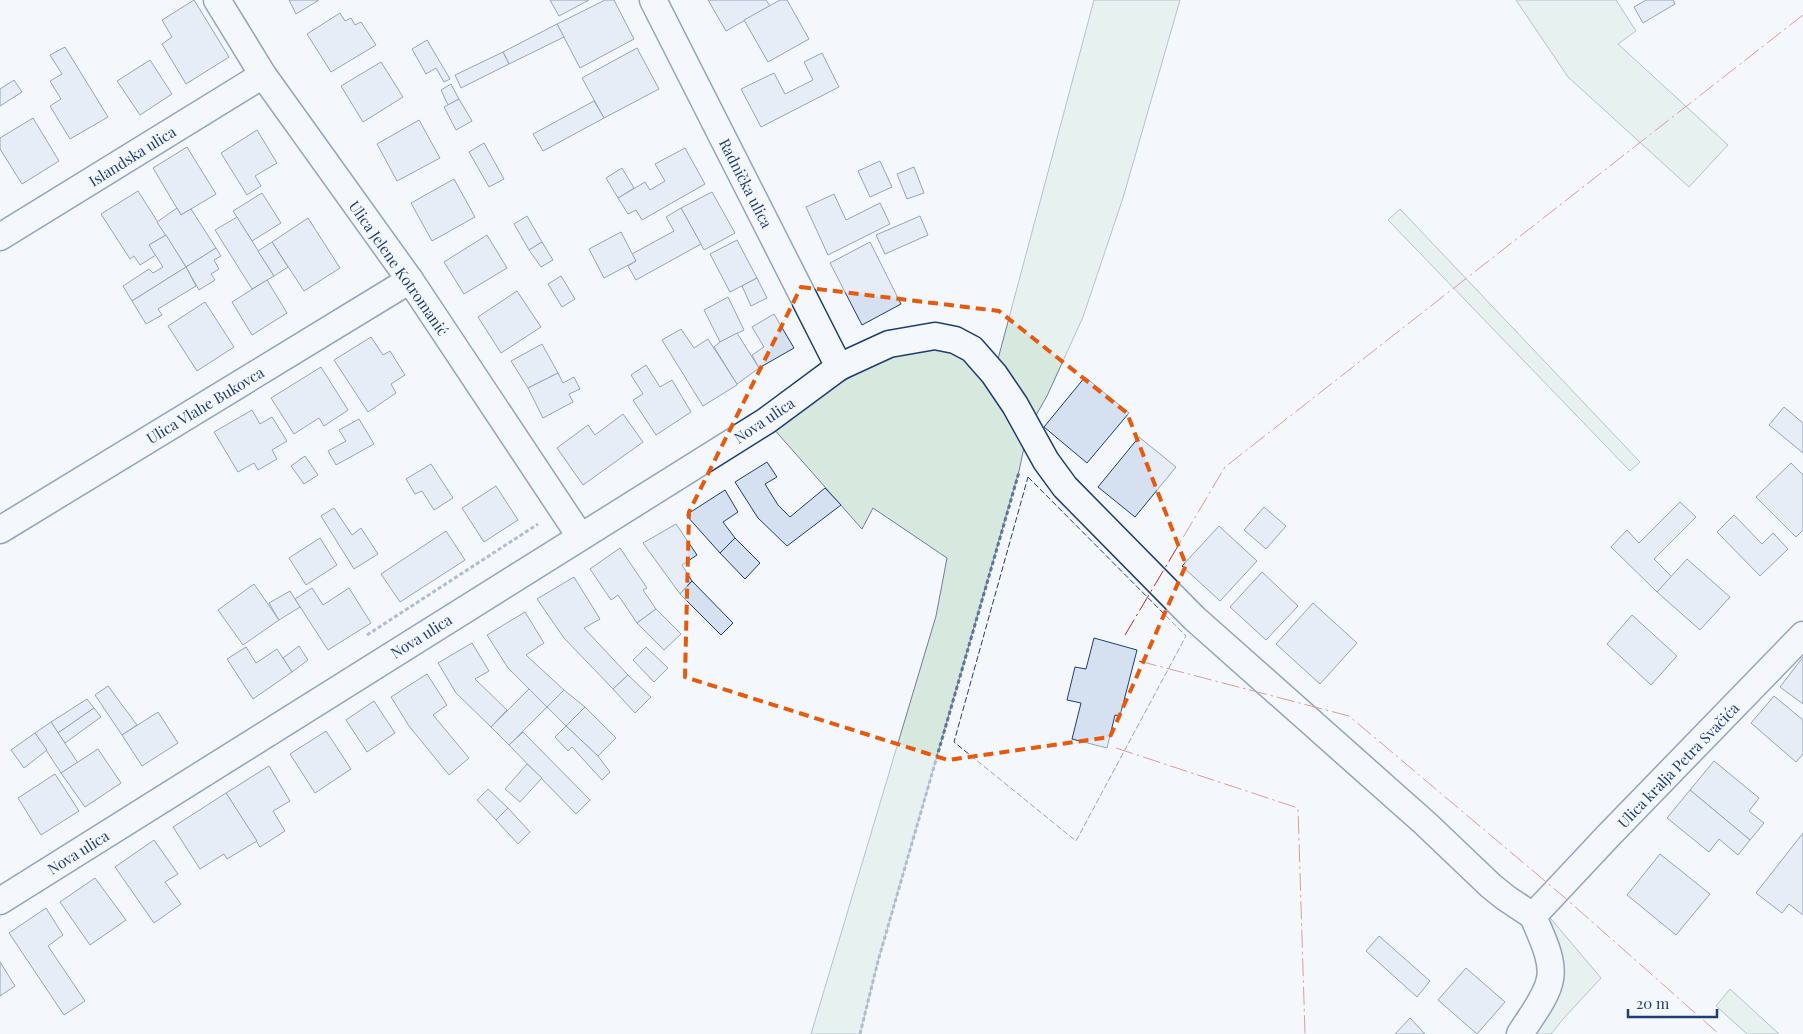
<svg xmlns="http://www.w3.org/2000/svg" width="1803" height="1034" viewBox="0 0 1803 1034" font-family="'Playfair Display',serif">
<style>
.green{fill:#d7e8df;stroke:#687fa3}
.building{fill:#d5e0f0;stroke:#1d3f73}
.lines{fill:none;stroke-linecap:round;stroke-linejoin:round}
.street-casing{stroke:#1d3f73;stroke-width:29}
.path{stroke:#5e769c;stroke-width:3;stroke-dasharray:4 2.5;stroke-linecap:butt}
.street{stroke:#f4f7fb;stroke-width:26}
.fence{stroke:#1d3f73;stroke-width:1;stroke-dasharray:6 2.5;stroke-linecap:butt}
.power{stroke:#c62828;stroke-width:1;stroke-dasharray:18 4 2.5 4;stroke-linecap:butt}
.marked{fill:none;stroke:#e8590c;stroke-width:4;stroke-dasharray:10 6;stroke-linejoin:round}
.labels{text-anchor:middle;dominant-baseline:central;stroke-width:4;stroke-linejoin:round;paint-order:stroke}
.street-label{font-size:15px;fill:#1d3f73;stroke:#f4f7fb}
</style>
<rect width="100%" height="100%" fill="#f4f7fb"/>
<!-- green -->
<g class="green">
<path d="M1094 0H1180L1123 198 1083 317 1047 396 1028 429 1019 471 878 961 860 1034H811L936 616 947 558 873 508 862 529 772 427C818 398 898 336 954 351 966 354 983 367 994 374Z"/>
<path d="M1516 0H1616L1636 31 1618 44 1728 145 1689 187 1568 77Z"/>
<path d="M1400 209 1640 462 1630 471 1388 220Z"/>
<path d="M1541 907 1601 978 1564 1018 1551 1034H1520L1545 992Z"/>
<path d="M1730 989 1779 1034H1747L1716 1006Z"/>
</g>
<!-- building -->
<g class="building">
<path d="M194 0 229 57 186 84 162 44 172 37 162 20Z"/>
<path d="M289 0H319L296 14Z"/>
<path d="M550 0H589L559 16Z"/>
<path d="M605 0H614L634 39 580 68 557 24Z"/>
<path d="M708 0H766L770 6 726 31Z"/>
<path d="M780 0H787L809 39 768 62 744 20Z"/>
<path d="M1646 0H1673L1675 4 1643 23 1634 7Z"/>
<path d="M340 13 345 21 351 18 355 25 361 22 376 45 331 72 307 34Z"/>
<path d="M557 24 564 37 509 64 503 52Z"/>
<path d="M427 40 450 79 444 82 436 68 426 74 412 49Z"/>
<path d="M65 47 108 117 70 139 50 106 61 99 50 81 62 74 50 55Z"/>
<path d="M637 48 659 89 604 118 582 78Z"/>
<path d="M503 52 509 64 461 88 455 75Z"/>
<path d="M822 53 839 87 761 127 741 89 774 73 785 94 813 80 804 62Z"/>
<path d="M150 60 172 94 140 115 117 81Z"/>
<path d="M381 62 403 97 363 122 341 86Z"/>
<path d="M14 80 22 92 0 106V89Z"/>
<path d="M451 84 459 99 448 105 441 90Z"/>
<path d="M459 99 472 121 456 130 444 107Z"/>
<path d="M594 101 604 118 543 151 533 134Z"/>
<path d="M33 118 59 161 22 184 0 149V138Z"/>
<path d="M419 120 440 158 397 181 377 144Z"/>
<path d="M257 130 277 163 255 176 261 186 247 195 221 153Z"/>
<path d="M484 143 504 179 489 187 469 152Z"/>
<path d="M187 147 216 194 181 215 153 168Z"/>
<path d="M685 148 705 184 642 220 636 210 628 214 618 198 645 182 650 190 665 181 655 164Z"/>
<path d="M880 161 892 187 870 197 858 171Z"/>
<path d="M914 167 924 193 907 199 897 174Z"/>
<path d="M622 168 634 188 618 198 606 178Z"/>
<path d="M454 179 475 217 432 241 411 203Z"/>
<path d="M138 191 166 235 149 245 156 255 140 265 134 256 130 259 101 214Z"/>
<path d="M712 192 735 233 704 250 681 208Z"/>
<path d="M262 193 281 223 252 241 233 211Z"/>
<path d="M834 194 846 220 880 203 890 224 828 255 806 207Z"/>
<path d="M177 208 181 215 191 209 216 248 186 267 157 222Z"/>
<path d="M681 208 701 244 636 280 628 266 636 261 632 254 674 231 666 217Z"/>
<path d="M527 216 542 242 529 250 514 224Z"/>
<path d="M920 216 928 235 885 254 876 235Z"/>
<path d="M237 217 274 276 252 289 215 230Z"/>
<path d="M308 218 340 268 304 291 272 242Z"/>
<path d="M621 232 636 261 604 278 589 249Z"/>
<path d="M166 235 186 267 132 301 123 286 149 269 153 273 163 267 149 245Z"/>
<path d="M487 235 507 268 464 294 444 262Z"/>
<path d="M737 240 757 278 730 292 710 254Z"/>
<path d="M272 242 288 267 274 276 258 251Z"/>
<path d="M542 242 553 260 541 267 529 250Z"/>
<path d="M870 242 901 304 862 325 830 263Z"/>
<path d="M216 248 221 256 214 260 219 269 211 274 215 280 199 290 186 267Z"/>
<path d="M186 267 196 286 158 309 162 315 146 324 132 301Z"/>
<path d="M561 276 575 299 562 307 548 284Z"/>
<path d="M757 278 767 298 751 306 742 286Z"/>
<path d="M267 280 287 313 252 335 232 302Z"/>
<path d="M517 291 541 327 501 353 478 317Z"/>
<path d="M728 297 744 330 720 342 704 310Z"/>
<path d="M205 302 234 347 197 371 168 326Z"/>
<path d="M774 314 794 348 759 368 752 355 764 347 752 327Z"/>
<path d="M681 329 694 348 708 339 737 384V385L703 406 662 340Z"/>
<path d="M737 333 759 368 737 384 714 347 720 342Z"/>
<path d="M371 337 383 355 390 351 405 375 391 384 396 393 368 412 334 360Z"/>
<path d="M542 344 558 373 528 388 511 361Z"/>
<path d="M646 365 660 387 672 380 691 412 656 435 633 400 643 394 631 375Z"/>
<path d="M321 367 348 410 324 426 319 418 294 434 271 398Z"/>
<path d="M558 373 563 383 574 377 580 389 569 394 573 402 543 418 528 388Z"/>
<path d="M1085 377 1129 413 1087 463 1044 427Z"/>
<path d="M1784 407 1803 423V453L1769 425Z"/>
<path d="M252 410 260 424 272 417 287 441 272 450 277 459 258 470 254 463 238 472 214 432Z"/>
<path d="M623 414 643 442 583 485 557 448 588 425 595 435Z"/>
<path d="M359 419 374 444 336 465 328 451 346 441 339 430Z"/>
<path d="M1139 437 1176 467 1135 517 1098 487Z"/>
<path d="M305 456 318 475 304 484 291 466Z"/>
<path d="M767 462 777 477 765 484 778 505 790 517 825 488 841 505 787 546 758 518 735 482Z"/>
<path d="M1791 463 1803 475V530L1796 537 1756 497Z"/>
<path d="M431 464 453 498 434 510 422 491 415 494 406 479Z"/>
<path d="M496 486 518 520 484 542 462 508Z"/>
<path d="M725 490 738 512 723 522 735 538 720 553 686 515Z"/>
<path d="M1680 502 1696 517 1654 559 1672 577 1657 592 1611 547 1627 530 1639 543Z"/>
<path d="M1264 507 1286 526 1266 549 1244 530Z"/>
<path d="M334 508 352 535 361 528 378 554 354 569 321 516Z"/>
<path d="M1734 515 1762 544 1773 533 1788 549 1760 576 1717 532Z"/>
<path d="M676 524 697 555 682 565 692 581 680 594 643 543Z"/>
<path d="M1219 526 1257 561 1220 601 1182 566Z"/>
<path d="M446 531 465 560 400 602 381 574Z"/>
<path d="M320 538 337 565 306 585 289 558Z"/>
<path d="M735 538 760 563 745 579 720 553Z"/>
<path d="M620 548 647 588 643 590 656 609 637 623 618 595 611 600 590 569Z"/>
<path d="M1687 559 1730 597 1700 630 1657 592Z"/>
<path d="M1262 572 1298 606 1266 640 1230 607Z"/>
<path d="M574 577 600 619 584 628 628 675 613 689 564 638 537 599Z"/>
<path d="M692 581 733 623 721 635 680 594Z"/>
<path d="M254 584 279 620 243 645 218 610Z"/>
<path d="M312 588 323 605 349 588 371 623 328 650 295 599Z"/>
<path d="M290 591 300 607 279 620 269 603Z"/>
<path d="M1313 603 1357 643 1320 684 1276 644Z"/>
<path d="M656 609 681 634 664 650 637 623Z"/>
<path d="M525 612 544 643 526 655 564 690 547 707 508 668 487 635Z"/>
<path d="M1632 615 1677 656 1651 685 1607 644Z"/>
<path d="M1094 638 1137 650 1120 716 1115 715 1107 748 1072 739 1081 703 1067 700 1075 667 1086 669Z"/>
<path d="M472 643 489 671 475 679 507 710 491 727 456 693 438 663Z"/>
<path d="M299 646 308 660 292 672 283 658Z"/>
<path d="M246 647 256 663 277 649 292 672 253 699 227 659Z"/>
<path d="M646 647 668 668 654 682 633 660Z"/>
<path d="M1803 657V704L1780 687Z"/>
<path d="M427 674 447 705 433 715 469 758 449 775 409 726 391 697Z"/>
<path d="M628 675 651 697 635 713 613 689Z"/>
<path d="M108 686 137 725 122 735 95 695Z"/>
<path d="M529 689 547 707 509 745 491 727Z"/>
<path d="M564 690 585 707 566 726 547 707Z"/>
<path d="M1774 696 1803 720V754L1796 762 1751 723Z"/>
<path d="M87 699 94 708 58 733 51 722Z"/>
<path d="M374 701 395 733 367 752 346 720Z"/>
<path d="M585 707 616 738 598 756 566 726Z"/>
<path d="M94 708 101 717 65 743 58 733Z"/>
<path d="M158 712 178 743 142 766 122 735Z"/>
<path d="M51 722 78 763 61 773 35 733Z"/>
<path d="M566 726 598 756 610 772 602 780 572 747 568 751 555 737Z"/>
<path d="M326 731 351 769 315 793 290 754Z"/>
<path d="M523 732 590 800 576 814 509 745Z"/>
<path d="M35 733 47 750 24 768 11 750Z"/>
<path d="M98 749 121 783 85 807 61 773Z"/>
<path d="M1714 761 1759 798 1749 811 1764 823 1750 840 1690 790Z"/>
<path d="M527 764 542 778 520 802 505 789Z"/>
<path d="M269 766 290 801 273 811 285 831 260 847 226 793Z"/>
<path d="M55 774 79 811 41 835 18 798Z"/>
<path d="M488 789 508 808 496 820 477 800Z"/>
<path d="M1690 790 1750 840 1738 855 1719 839 1709 852 1667 818Z"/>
<path d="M226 793 257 841 227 859 224 854 200 869 173 827Z"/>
<path d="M508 808 530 832 518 844 496 820Z"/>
<path d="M1803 833V915L1789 904 1782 913 1756 893Z"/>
<path d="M154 840 178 874 165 882 181 904 154 923 115 867Z"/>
<path d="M1660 854 1710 894 1676 935 1627 895Z"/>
<path d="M95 878 126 920 90 945 60 902Z"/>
<path d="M46 908 63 935 48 946 85 1001 64 1015 9 933Z"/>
<path d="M1379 936 1430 981 1417 997 1366 951Z"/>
<path d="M0 962 15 986 0 996Z"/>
<path d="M1466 968 1505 1002 1477 1034 1438 1000Z"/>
<path d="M1410 1018 1425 1034H1395Z"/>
</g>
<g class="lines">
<!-- street casing -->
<g class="street-casing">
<g id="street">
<path d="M217 0 263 75 410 280 580 536"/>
<path d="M653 0 839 367"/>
<path d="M0 237 263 75"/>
<path d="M0 530 410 280"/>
<path d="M0 901 766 421 839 367 889 344 935 336 955 340 972 349 994 374 1015 405 1046 461 1065 487 1194 618 1426 824 1491 886 1506 898 1533 916 1608 836 1803 635"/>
<path d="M1520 1034C1529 1019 1547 997 1550 979 1554 959 1540 934 1533 916"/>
</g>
</g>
<!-- path -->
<g class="path">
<path d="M367 635 538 524"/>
<path d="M860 1034 878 961 1019 472"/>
</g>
<!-- street -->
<use href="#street" class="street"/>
<!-- fence -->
<path class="fence" d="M1028 477 1186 636 1076 841 954 742Z"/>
<!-- power -->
<g class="power">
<path d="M1125 635 1225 467 1803 15"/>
<path d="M1139 661 1349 716 1564 897 1719 1034"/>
<path d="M1116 748 1298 808 1305 1034"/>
</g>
</g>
<!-- marked area -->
<path d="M0 0H1803V1034H0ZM801 287 999 311 1127 413 1186 565 1110 737 948 760 685 677 689 512Z" fill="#f4f7fb" fill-opacity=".55" fill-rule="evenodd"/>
<path class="marked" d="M801 287 999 311 1127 413 1186 565 1110 737 948 760 685 677 689 512Z"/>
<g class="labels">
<!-- street labels -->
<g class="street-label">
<text transform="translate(132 156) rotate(-32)">Islandska ulica</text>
<text transform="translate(746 183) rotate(63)">Radnička ulica</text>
<text transform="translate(399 268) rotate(55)">Ulica Jelene Kotromanić</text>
<text transform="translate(205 405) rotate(-31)">Ulica Vlahe Bukovca</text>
<text transform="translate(764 420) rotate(-34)">Nova ulica</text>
<text transform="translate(421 636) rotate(-32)">Nova ulica</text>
<text transform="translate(1678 765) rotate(-46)">Ulica kralja Petra Svačića</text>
<text transform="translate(78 852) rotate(-32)">Nova ulica</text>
</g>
</g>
<!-- scale -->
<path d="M1628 1009v8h89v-8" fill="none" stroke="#1d3f73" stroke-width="2.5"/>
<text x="1636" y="1009" font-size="15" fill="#1d3f73" stroke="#f4f7fb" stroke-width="4" paint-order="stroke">20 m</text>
</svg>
